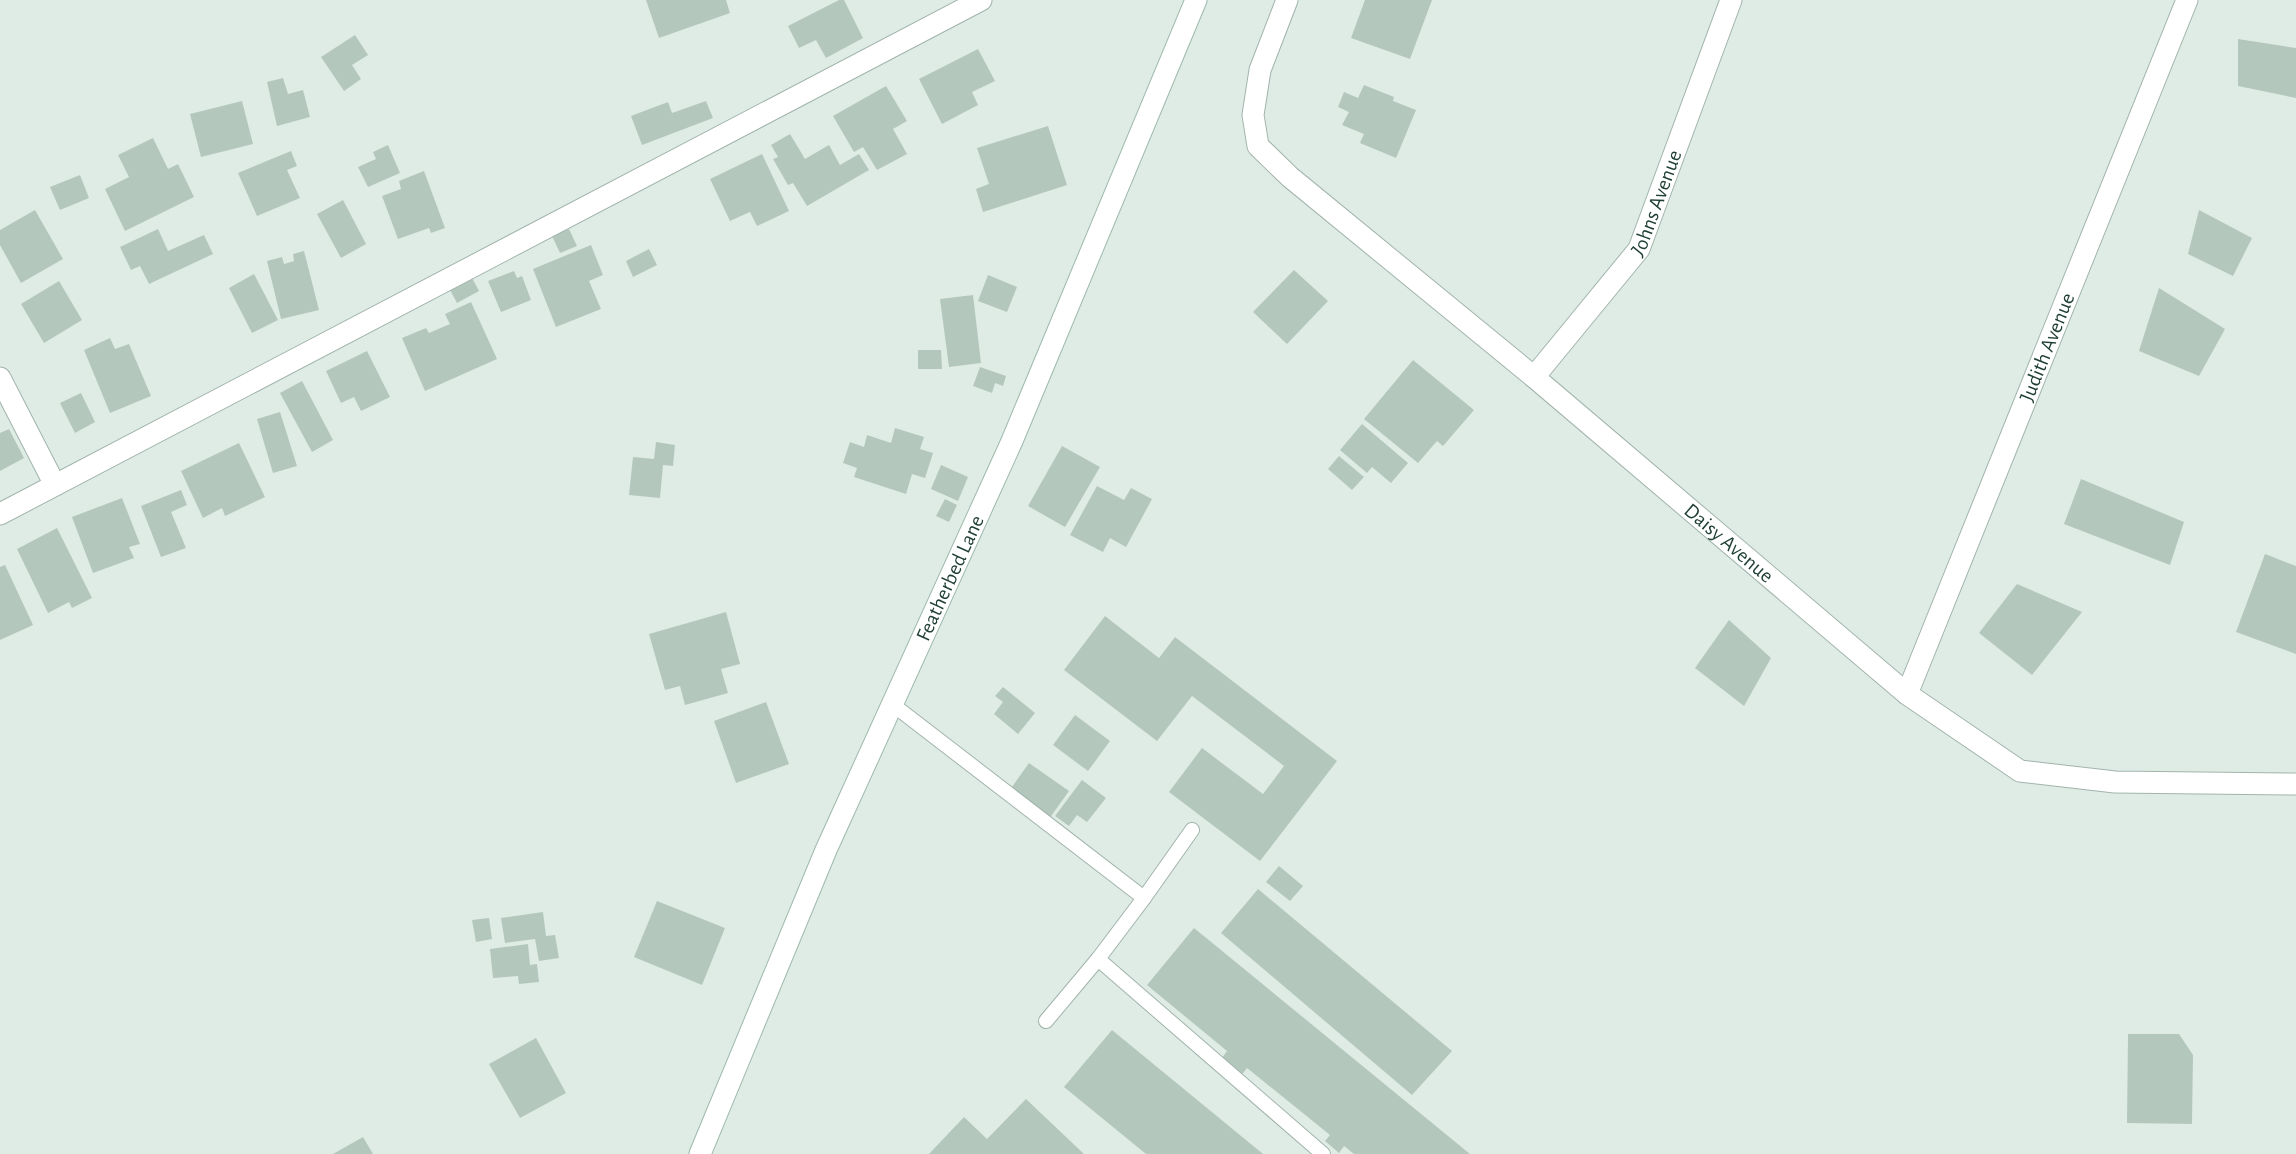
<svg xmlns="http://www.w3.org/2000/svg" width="2296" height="1154" viewBox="0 0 2296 1154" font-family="'Alegreya Sans',sans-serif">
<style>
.building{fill:#b4c7bd}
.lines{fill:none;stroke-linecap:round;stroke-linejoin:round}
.lane-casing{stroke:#a1b4ac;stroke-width:16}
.street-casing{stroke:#a1b4ac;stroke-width:23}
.secondary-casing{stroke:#9cb9ac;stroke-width:23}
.lane{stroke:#fff;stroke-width:14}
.street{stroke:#fff;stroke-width:21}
.secondary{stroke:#fff;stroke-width:21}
.labels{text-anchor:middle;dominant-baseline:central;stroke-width:5;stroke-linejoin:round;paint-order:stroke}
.street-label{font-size:21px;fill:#1e3e32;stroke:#f0f8f3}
</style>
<rect width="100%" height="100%" fill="#dfece5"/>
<!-- building -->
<g class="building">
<path d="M646 0H726L730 13 659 38Z"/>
<path d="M839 0H844L863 38 826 58 816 40 799 48 788 26Z"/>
<path d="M1365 0H1432L1410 59 1351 38Z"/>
<path d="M355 35 368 55 352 65 361 79 344 91 321 57Z"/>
<path d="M2238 39 2296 48V98L2238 86Z"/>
<path d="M978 49 995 81 972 92 978 105 942 124 919 79Z"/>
<path d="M283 78 288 94 303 90 310 117 277 126 267 82Z"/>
<path d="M1364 85 1394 97 1393 101 1416 110 1396 158 1360 143 1364 134 1342 125 1349 112 1338 107 1344 92 1358 98Z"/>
<path d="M886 86 907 121 893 129 907 154 877 170 863 147 854 152 833 116Z"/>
<path d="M242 101 253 144 201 157 190 114Z"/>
<path d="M706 101 713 118 642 145 631 116 668 102 672 113Z"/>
<path d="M1048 126 1067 185 983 212 976 189 989 184 977 148Z"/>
<path d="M790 134 805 159 829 145 840 165 859 154 869 170 807 206 793 183 788 185 773 159 778 157 771 145Z"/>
<path d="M153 138 168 169 178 164 194 197 125 231 105 189 129 177 118 155Z"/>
<path d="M388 145 400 173 368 187 358 167 376 159 373 152Z"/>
<path d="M291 151 297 166 287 170 300 198 257 216 238 173Z"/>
<path d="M762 154 789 211 757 226 750 212 730 221 710 179Z"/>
<path d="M424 171 445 228 431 233 429 228 398 239 382 196 401 189 399 181Z"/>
<path d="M80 175 89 198 60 210 50 187Z"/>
<path d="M343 200 366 244 341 258 317 214Z"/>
<path d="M35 210 63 259 21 283 0 245V230Z"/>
<path d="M2199 210 2252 238 2233 276 2188 254Z"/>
<path d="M158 229 168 251 204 235 213 254 149 284 140 266 131 270 120 247Z"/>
<path d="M569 229 577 246 560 253 552 236Z"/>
<path d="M591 245 603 275 589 281 601 309 556 327 533 269Z"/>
<path d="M649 249 657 265 633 277 626 261Z"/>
<path d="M304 251 319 310 281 319 267 261 282 257 284 264 294 261 293 254Z"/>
<path d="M1294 270 1328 301 1287 344 1253 312Z"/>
<path d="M514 271 517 278 522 276 531 300 501 312 488 281Z"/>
<path d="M254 274 278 320 252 333 229 288Z"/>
<path d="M988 275 1017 287 1007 312 978 301Z"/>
<path d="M471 276 479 291 457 303 449 288Z"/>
<path d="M59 281 82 320 44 343 21 304Z"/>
<path d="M2159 288 2225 329 2199 376 2139 351Z"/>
<path d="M973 295 981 363 949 367 940 299Z"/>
<path d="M471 302 497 359 425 391 402 338 426 328 429 333 450 324 445 314Z"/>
<path d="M110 338 115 349 129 344 151 396 110 413 84 350Z"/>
<path d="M918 350H941L942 369H918Z"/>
<path d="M367 351 390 397 361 411 354 397 341 403 326 371Z"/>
<path d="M1413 360 1474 410 1443 446 1437 441 1418 463 1364 419Z"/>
<path d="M980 367 1006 376 1003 386 995 383 992 393 973 386Z"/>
<path d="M302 381 333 440 312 452 280 393Z"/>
<path d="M81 393 95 422 75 433 60 403Z"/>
<path d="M280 412 297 466 273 473 257 419Z"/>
<path d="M1362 424 1408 463 1391 483 1372 467 1367 473 1340 450Z"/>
<path d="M895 428 924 437 920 449 933 453 925 478 912 474 906 494 854 477 857 468 843 463 850 442 864 447 867 435 891 443Z"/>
<path d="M9 429 24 458 0 471V433Z"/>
<path d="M656 442 675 445 673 466 663 465 660 498 629 495 633 457 654 459Z"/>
<path d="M239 443 265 497 225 516 222 508 203 518 181 471Z"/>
<path d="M1062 446 1100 467 1065 527 1028 506Z"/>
<path d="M1339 456 1364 477 1352 490 1328 469Z"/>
<path d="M941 465 968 477 958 501 931 489Z"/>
<path d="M2081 479 2184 522 2170 565 2064 524Z"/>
<path d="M1097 486 1124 500 1131 488 1152 499 1126 547 1110 538 1103 552 1070 535Z"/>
<path d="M181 490 187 505 171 512 186 548 161 557 141 506Z"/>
<path d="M122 498 140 544 129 547 134 558 93 573 72 517Z"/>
<path d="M945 499 957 505 949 522 936 516Z"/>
<path d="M57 528 92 598 72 608 69 602 48 613 17 549Z"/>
<path d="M2265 554 2296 566V654L2236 632Z"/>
<path d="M5 565 33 625 0 640V567Z"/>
<path d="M2017 584 2082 612 2032 675 1979 633Z"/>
<path d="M726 612 740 664 721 669 728 693 685 705 680 686 665 690 649 634Z"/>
<path d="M1105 616 1159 658 1175 637 1337 761 1260 861 1169 792 1202 748 1263 794 1284 766 1192 696 1157 741 1064 670Z"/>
<path d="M1729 620 1771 658 1744 706 1695 668Z"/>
<path d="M1003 687 1035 713 1018 734 994 714 1003 702 995 696Z"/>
<path d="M766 702 789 764 736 783 714 721Z"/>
<path d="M1075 715 1110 741 1088 771 1053 745Z"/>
<path d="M1029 763 1069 791 1049 819 1009 791Z"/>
<path d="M1082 780 1106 798 1087 822 1077 815 1069 826 1055 816Z"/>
<path d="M1279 866 1303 886 1290 901 1266 882Z"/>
<path d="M1258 889 1452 1051 1412 1095 1221 933Z"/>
<path d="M657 901 725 928 702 985 634 957Z"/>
<path d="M543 912 546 936 555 935 559 958 539 961 535 939 505 943 501 918Z"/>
<path d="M489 918 492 939 476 942 472 920Z"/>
<path d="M1194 928 1470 1154H1354L1344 1146 1339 1153 1325 1141 1330 1135 1247 1068 1240 1077 1220 1061 1227 1051 1147 985Z"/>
<path d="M528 944 530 965 537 964 539 982 519 984 518 976 493 978 490 949Z"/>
<path d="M1112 1030 1263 1154H1146L1064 1087Z"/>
<path d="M2128 1034H2179L2193 1055 2192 1124 2127 1123Z"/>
<path d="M536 1038 566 1093 520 1118 489 1064Z"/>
<path d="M1026 1099 1084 1154H929L964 1117 987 1139Z"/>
<path d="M363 1137 373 1154H333Z"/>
</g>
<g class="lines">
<!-- lane casing -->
<g class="lane-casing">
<g id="lane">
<path d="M892 704 1144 898 1192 830"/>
<path d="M1098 959 1323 1154"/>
<path d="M1046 1021 1098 959 1144 898"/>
</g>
</g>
<!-- street casing -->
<g class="street-casing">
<g id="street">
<path id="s1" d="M1287 0 1260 70 1253 115 1258 146 1290 177 1534 377 1907 694 2020 771 2115 782 2296 784"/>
<path id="s2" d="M1534 377 1639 249 1731 0"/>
<path d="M0 378 55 485"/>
<path d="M0 514 981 0"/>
<path id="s3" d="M1907 694 2187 0"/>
</g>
</g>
<!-- secondary casing -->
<g class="secondary-casing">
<g id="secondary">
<path id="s4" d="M700 1154 826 850 1012 441 1196 0"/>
</g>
</g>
<!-- lane -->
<use href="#lane" class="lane"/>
<!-- street -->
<use href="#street" class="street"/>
<!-- secondary -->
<use href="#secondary" class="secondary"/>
</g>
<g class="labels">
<!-- street labels -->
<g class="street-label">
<text stroke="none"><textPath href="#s2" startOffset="215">Johns Avenue</textPath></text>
<text stroke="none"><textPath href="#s3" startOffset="374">Judith Avenue</textPath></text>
<text stroke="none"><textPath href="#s1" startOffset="768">Daisy Avenue</textPath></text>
<text stroke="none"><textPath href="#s4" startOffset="628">Featherbed Lane</textPath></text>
</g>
</g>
</svg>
